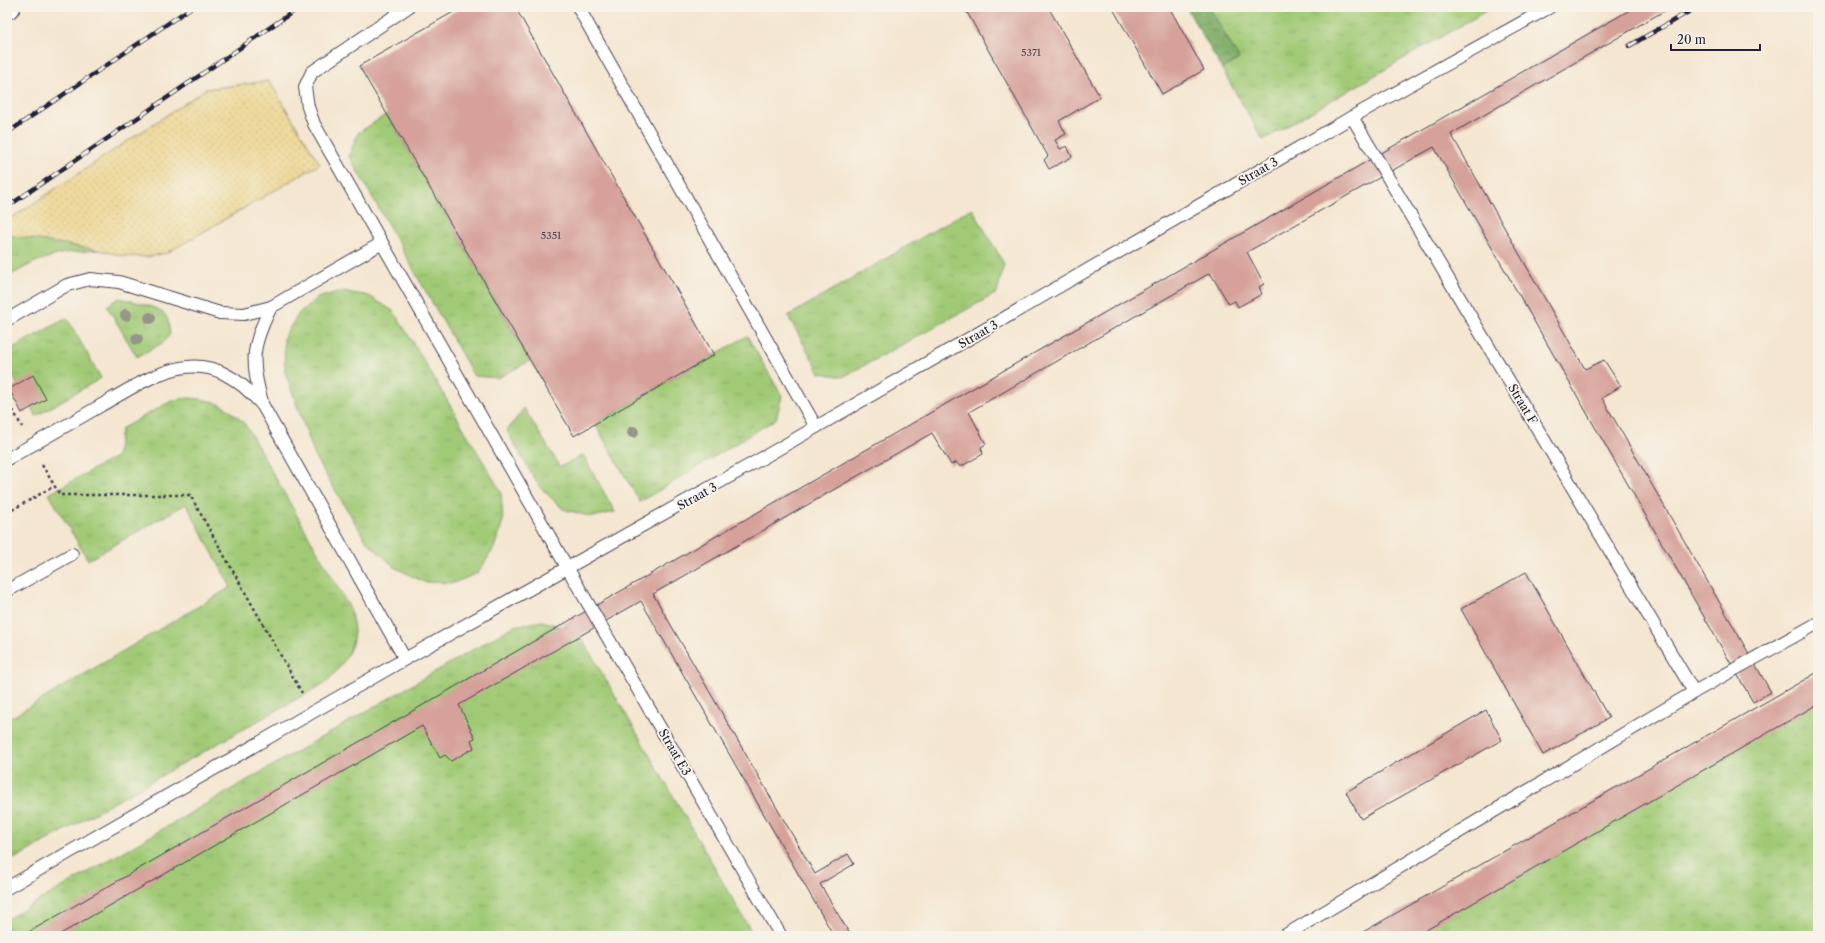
<svg xmlns="http://www.w3.org/2000/svg" width="1825" height="943" viewBox="0 0 1825 943" font-family="'Libre Caslon Text',serif">
<style>
.grass{fill:url(#grass-tufts);stroke:#627658}
.forest{fill:url(#forest-crowns);stroke:#516851}
.sand{fill:url(#sand-dots);stroke:#887e6c}
.building{fill:#d5a19a}
.lines{fill:none;stroke-linecap:round;stroke-linejoin:round}
.service-casing{stroke:#423f51;stroke-width:14}
.primary-casing{stroke:#423f51;stroke-width:24}
.path{stroke:#423f51;stroke-width:2.5;stroke-dasharray:3 3;stroke-linecap:butt}
.service{stroke:#fff;stroke-width:12}
.primary{stroke:#fff;stroke-width:22}
.rail-casing{stroke:#22223b;stroke-width:4.5}
.rail{stroke:#f7f3e8;stroke-width:3;stroke-dasharray:9;stroke-linecap:butt}
.tree{fill:#959688}
.labels{text-anchor:middle;dominant-baseline:central;stroke-width:4;stroke-linejoin:round;paint-order:stroke}
.number-label{font-size:10px;fill:#4f4253}
.street-label{font-size:12px;fill:#22223b;stroke:#f7f3e8}
</style>
<defs>
<pattern id="grass-tufts" width="24" height="20" patternUnits="userSpaceOnUse"><rect width="24" height="20" fill="#a1ca76"/><path d="M3 7l-1-3M5 7V3M7 7l1-3M15 17l-1-3M17 17v-4M19 17l1-3" fill="none" stroke="#8aad67"/></pattern>
<pattern id="forest-crowns" width="20" height="18" patternUnits="userSpaceOnUse"><rect width="20" height="18" fill="#80ae67"/><path d="M2 6a3 3 0 1 1 6 0M12 15a3 3 0 1 1 6 0" fill="none" stroke="#688d56"/></pattern>
<pattern id="sand-dots" width="8" height="8" patternUnits="userSpaceOnUse"><rect width="8" height="8" fill="#eeda9e"/><path d="M2 2h.1M6 6h.1" fill="none" stroke="#ccbb89" stroke-width="1.8" stroke-linecap="round"/></pattern>
</defs>
<rect width="100%" height="100%" fill="#f7f3e8"/>
<filter id="ink" filterUnits="userSpaceOnUse"><feTurbulence type="fractalNoise" baseFrequency=".025" numOctaves="2"/><feDisplacementMap in="SourceGraphic" scale="8" xChannelSelector="R" yChannelSelector="G"/><feConvolveMatrix kernelMatrix="1 2 1 2 8 2 1 2 1" color-interpolation-filters="sRGB"/></filter>
<filter id="wash" filterUnits="userSpaceOnUse"><feTurbulence type="fractalNoise" baseFrequency=".012" numOctaves="4" result="noise"/><feDisplacementMap in="SourceGraphic" scale="16" xChannelSelector="R" yChannelSelector="G"/><feGaussianBlur stdDeviation="0.9" result="paint"/><feColorMatrix in="noise" values="0 0 0 0 0 0 0 0 0 0 0 0 0 0 0 0 0 1.4 0 .05"/><feComposite in="paint" operator="in"/></filter>
<g filter="url(#wash)">
<rect width="100%" height="100%" fill="#f4e6d0"/>
<!-- grass -->
<g class="grass">
<path d="M1209 7H1493L1263 140 1222 69 1239 59Z"/>
<path d="M387 114 530 361 498 378 474 376 349 156 358 133Z"/>
<path d="M972 208 1004 264 997 293 843 377 820 373 788 316Z"/>
<path d="M9 235 99 250 64 253 37 261 7 277V237Z"/>
<path d="M343 291 369 296 393 311 411 339 501 492 503 521 494 548 478 573 454 583 424 582 396 568 367 542 316 459 285 372 284 337 299 313 319 297Z"/>
<path d="M119 298C131 301 159 306 166 316 169 321 169 328 170 334L164 342 137 357 107 306Z"/>
<path d="M67 318 101 378 36 416 7 367V351Z"/>
<path d="M747 336 782 396 776 419 640 502 595 424Z"/>
<path d="M190 398C219 401 224 404 245 424L349 607C351 615 354 624 354 632 353 652 339 670 325 683L7 863V720L231 587 186 504 88 560 49 494 117 456 121 429 173 400Z"/>
<path d="M524 408 560 467 583 455 615 512 592 517 563 509 539 486 507 431Z"/>
<path d="M542 621 565 628 583 640 754 936H7V919L514 626Z"/>
<path d="M1818 684V936H1380Z"/>
</g>
<!-- forest -->
<path class="forest" d="M1186 7H1209L1239 59 1222 69Z"/>
<!-- sand -->
<path class="sand" d="M269 81 320 164 167 253 147 257 124 256 99 250 9 235 7 237V221L206 89Z"/>
<g id="blocks">
<!-- building -->
<g class="building">
<path d="M462 7H515L714 355 574 436 359 66Z"/>
<path d="M964 7H1048L1100 97 1059 121 1066 134 1055 140 1060 149 1067 146 1072 157 1049 169 1044 160 1048 156Z"/>
<path d="M1112 7H1169L1204 70 1162 94Z"/>
<path d="M1635 7H1671L1451 134 1585 369 1604 360 1621 386 1602 398 1771 692 1753 702 1434 147 1247 252 1264 284 1259 287 1262 294 1238 307 1235 301 1229 304 1210 273 969 412 986 444 981 447 983 454 960 467 956 462 951 465 932 433 653 594 815 874 848 854 854 864 820 884 851 936H834L641 601 459 705 475 738 471 740 474 748 451 761 445 755 440 758 422 726 57 936H22Z"/>
<path d="M33 375 46 399 22 413 9 389Z"/>
<path d="M1526 572 1609 718 1543 755 1461 609Z"/>
<path d="M1818 672V704L1416 936H1356Z"/>
<path d="M1486 710 1502 740 1361 819 1346 792Z"/>
</g>
</g>
</g>
<g filter="url(#ink)">
<use href="#blocks" fill-opacity="0" stroke="#423f51" stroke-width="1"/>
<g class="lines">
<!-- service casing -->
<g class="service-casing">
<g id="service">
<path d="M408 7 312 72 305 87 308 107 314 124 568 569 781 936"/>
<path d="M578 7 816 427"/>
<path d="M1352 117 1694 692"/>
<path d="M7 320 67 285 90 279 119 282 220 313 244 314 271 307 382 243"/>
<path d="M262 402C250 360 252 345 271 307"/>
<path d="M7 459C38 442 69 424 100 406 162 370 206 339 263 406L405 659"/>
<path d="M7 591 72 554"/>
<path d="M7 888 405 659 766 456 1352 117 1550 7"/>
<path d="M1284 936 1694 692 1818 623"/>
</g>
</g>
<!-- primary casing -->
<g class="primary-casing">
<path id="primary" d="M7 8 9 7"/>
</g>
<!-- path -->
<g class="path">
<path d="M7 382V385"/>
<path d="M7 399 22 427"/>
<path d="M42 465 60 495H190L302 693"/>
<path d="M7 513 54 486"/>
</g>
<!-- service -->
<use href="#service" class="service"/>
<!-- primary -->
<use href="#primary" class="primary"/>
<!-- rail casing -->
<g class="rail-casing">
<g id="rail">
<path d="M1629 46 1697 7"/>
<path d="M7 133 192 7"/>
<path d="M7 207 300 7"/>
</g>
</g>
<!-- rail -->
<use href="#rail" class="rail"/>
</g>
<!-- trees -->
<g class="tree">
<circle cx="126" cy="315" r="6"/>
<circle cx="150" cy="318" r="6"/>
<circle cx="137" cy="339" r="6"/>
<circle cx="633" cy="432" r="6"/>
</g>
</g>
<g class="labels">
<!-- number labels -->
<g class="number-label">
<text x="1031" y="52">5371</text>
<text x="551" y="235">5351</text>
</g>
<!-- street labels -->
<g class="street-label">
<text transform="translate(1258 171) rotate(-30)">Straat 3</text>
<text transform="translate(978 334) rotate(-30)">Straat 3</text>
<text transform="translate(1523 404) rotate(59)">Straat F</text>
<text transform="translate(697 496) rotate(-29)">Straat 3</text>
<text transform="translate(675 752) rotate(60)">Straat E3</text>
</g>
</g>
<!-- margin -->
<rect width="1825" height="943" fill="none" stroke="#f7f3e8" stroke-width="24"/>
<!-- scale -->
<path d="M1671 44v6h89v-6" fill="none" stroke="#22223b" stroke-width="2"/>
<text x="1677" y="44" font-size="12" fill="#22223b" stroke="#f7f3e8" stroke-width="3" paint-order="stroke">20 m</text>
</svg>
